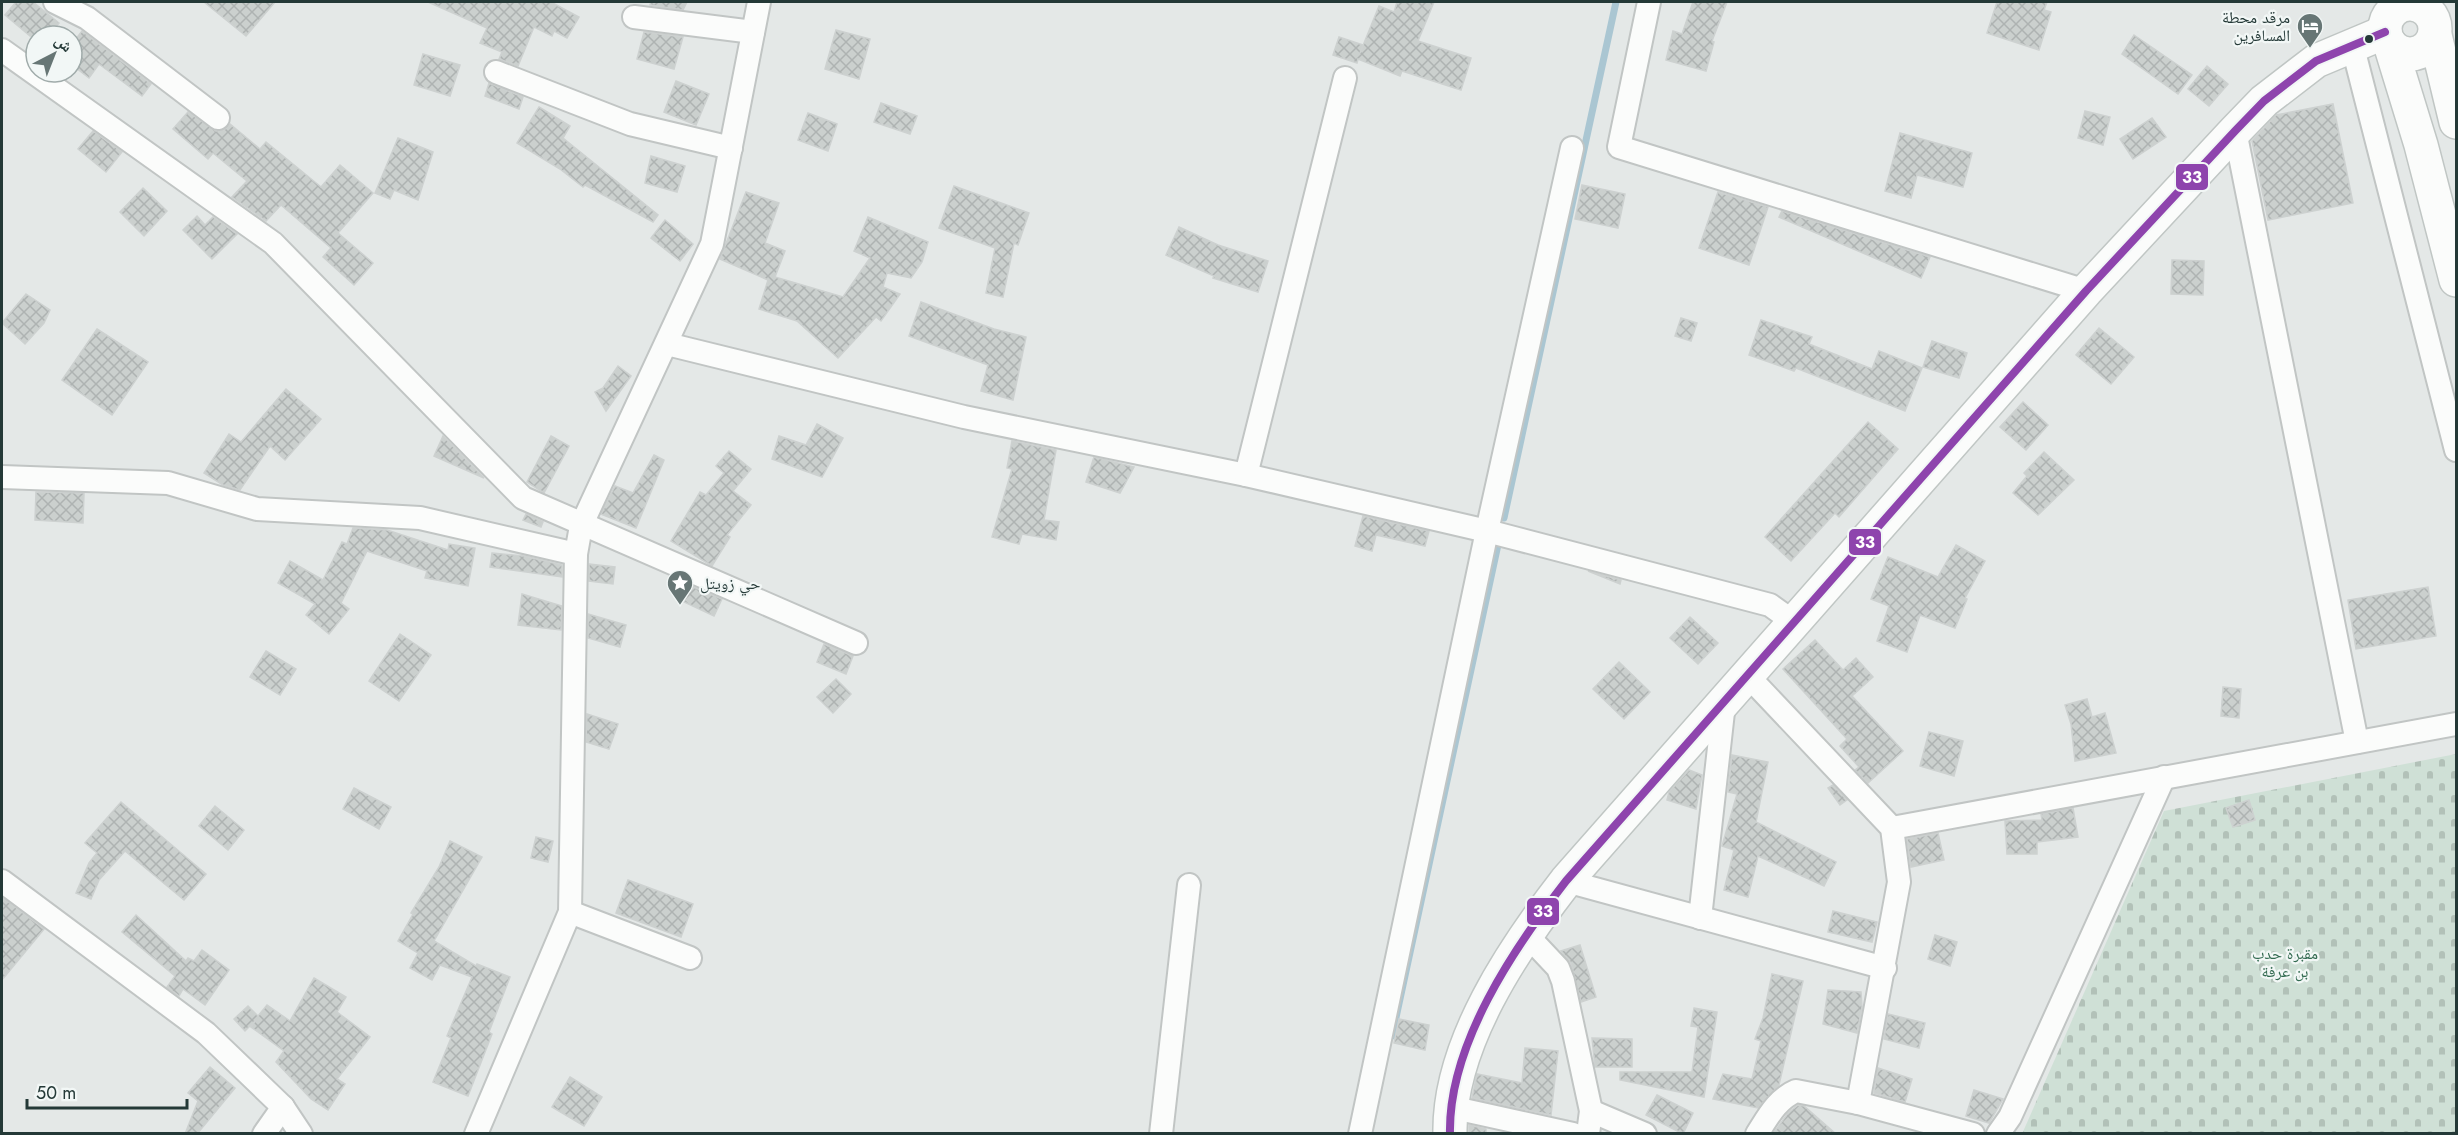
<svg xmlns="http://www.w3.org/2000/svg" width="2458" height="1135" viewBox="0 0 2458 1135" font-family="Jost,'Noto Naskh Arabic',sans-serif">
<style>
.cemetery{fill:url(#cemetery-stones)}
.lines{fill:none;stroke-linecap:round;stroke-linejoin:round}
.stream{stroke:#aac6d2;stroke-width:7}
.building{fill:url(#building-cross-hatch);stroke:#cdd1d0;stroke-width:1.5}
.street-casing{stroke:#c1c5c4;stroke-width:26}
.secondary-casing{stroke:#c0c6c4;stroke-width:36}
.street{stroke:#fbfcfb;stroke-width:22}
.secondary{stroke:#fbfcfb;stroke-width:33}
.bus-1-casing{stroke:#f2f7f6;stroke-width:12}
.bus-1{stroke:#8e44ad;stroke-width:8}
.bus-dot{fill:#243937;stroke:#f2f7f6;stroke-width:2}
.labels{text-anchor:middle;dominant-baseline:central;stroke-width:4.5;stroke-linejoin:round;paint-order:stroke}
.poi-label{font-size:16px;fill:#243937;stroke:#f2f7f6;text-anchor:end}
.park-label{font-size:16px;fill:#336b51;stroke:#f2f7f6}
.line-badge{stroke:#f2f7f6;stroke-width:2}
.badge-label{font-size:16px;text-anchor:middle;font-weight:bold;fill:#fff}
</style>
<defs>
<pattern id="cemetery-stones" width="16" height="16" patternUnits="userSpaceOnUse" patternTransform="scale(1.5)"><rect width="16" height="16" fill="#cfe0d6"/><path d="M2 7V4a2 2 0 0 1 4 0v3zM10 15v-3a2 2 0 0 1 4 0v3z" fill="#b2c1b8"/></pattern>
<pattern id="building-cross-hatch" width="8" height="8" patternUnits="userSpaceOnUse" patternTransform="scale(1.5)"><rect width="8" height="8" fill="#cbd0ce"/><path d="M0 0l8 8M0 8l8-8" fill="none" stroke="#aeb3b2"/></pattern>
</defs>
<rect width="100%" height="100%" fill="#e4e8e7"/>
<!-- cemetery -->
<path class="cemetery" d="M2456 754V1133L2022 1134 2164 811Z"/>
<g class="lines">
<!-- stream -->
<g class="stream">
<path d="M1504 518 1616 2"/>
<path d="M1392 1036 1499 540"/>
</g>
</g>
<!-- building -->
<g class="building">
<path d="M16 2H33L59 23 48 36H30L5 15Z"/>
<path d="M204 2H275L246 36Z"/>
<path d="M428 2H551L579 17 567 38 554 31 552 36 534 27 518 66 499 59 502 52 480 43 487 28Z"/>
<path d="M651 2H687L683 10 650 5Z"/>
<path d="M1397 2H1434L1418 41 1471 58 1461 90 1402 71 1400 76 1358 59 1357 63 1333 55 1339 37 1363 45 1360 53 1379 6 1394 12Z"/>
<path d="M1693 2H1727L1712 41 1714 42 1706 71 1666 60 1673 31 1682 34Z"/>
<path d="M1997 2H2047L2044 10 2051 12 2039 50 1987 33Z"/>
<path d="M836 30 870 39 859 79 825 69Z"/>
<path d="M82 31 151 84 142 96 99 64 89 78 72 65V44Z"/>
<path d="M644 32 683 37 674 69 637 59Z"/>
<path d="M2134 35 2192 75 2178 94 2122 54Z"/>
<path d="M423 54 460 65 450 96 414 85Z"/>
<path d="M2207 66 2228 84 2209 106 2188 89Z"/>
<path d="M676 81 709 94 696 125 664 112Z"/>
<path d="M489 83 523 97 519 109 485 96Z"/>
<path d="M881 103 917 116 910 134 874 122Z"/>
<path d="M2333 104 2353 203 2268 220 2252 141 2276 115Z"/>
<path d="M539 107 570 126 563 138 658 215 653 222 585 185 583 187 560 169 517 143Z"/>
<path d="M2085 111 2110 117 2103 145 2078 138Z"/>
<path d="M188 112 216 131 224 130 230 124 260 149 266 142 321 187 340 165 373 193 338 233 373 263 354 285 323 257 331 248 281 205 266 221 232 197 247 181 213 153 208 159 173 129Z"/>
<path d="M808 113 837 124 828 151 798 140Z"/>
<path d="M2152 118 2166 137 2133 159 2120 139Z"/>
<path d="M93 131 122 152 106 172 78 149Z"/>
<path d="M1900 133 1972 153 1963 187 1917 175 1911 198 1885 191Z"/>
<path d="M398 138 433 152 418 200 394 190 390 199 375 193Z"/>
<path d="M651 156 685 166 677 192 645 183Z"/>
<path d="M1582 185 1625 194 1618 228 1575 219Z"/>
<path d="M954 186 1029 213 1018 245 1014 243 1003 297 986 293 995 248 939 228Z"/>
<path d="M143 188 167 211 144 236 120 212Z"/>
<path d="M746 192 779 203 765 243 785 251 775 277 843 297 870 258 854 251 868 217 928 242 922 262 911 278 887 273 883 287 900 294 881 321 876 317 838 358 797 321 759 309 768 280 720 259Z"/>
<path d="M1718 192 1768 207 1749 265 1699 248Z"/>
<path d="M1782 211 1930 257 1921 278 1779 217Z"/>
<path d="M197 216 205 225 213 217 237 234 212 259 183 230Z"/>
<path d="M665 220 693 244 680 261 651 238Z"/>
<path d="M1179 227 1218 245 1268 261 1258 292 1213 278 1214 276 1166 255Z"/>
<path d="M2172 260 2204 261 2203 295 2171 294Z"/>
<path d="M26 294 50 310 44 323 25 344 2 323Z"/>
<path d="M921 302 994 329 1026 337 1013 400 981 391 988 365 909 336Z"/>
<path d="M1681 318 1697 323 1691 341 1675 336Z"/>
<path d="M1761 320 1812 337 1809 344 1872 369 1879 351 1922 368 1905 411 1796 368 1794 371 1749 355Z"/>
<path d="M2099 328 2134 357 2111 384 2076 355Z"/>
<path d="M97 329 148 362 112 415 62 380Z"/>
<path d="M1932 341 1967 353 1959 378 1923 367Z"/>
<path d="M618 366 631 376 606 411 595 392 603 388Z"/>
<path d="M286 389 321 419 285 460 270 446 240 490 223 485 204 473 229 434 241 442Z"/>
<path d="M2023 402 2048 425 2026 450 2000 427Z"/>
<path d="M1868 422 1898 449 1839 517 1835 513 1791 561 1765 537Z"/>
<path d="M817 424 843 438 822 477 772 459 779 436 806 445Z"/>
<path d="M443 436 484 478 434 456Z"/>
<path d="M551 436 569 446 544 493 527 482Z"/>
<path d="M1012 441 1056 450 1044 520 1059 522 1056 540 1022 534 1019 544 992 537 1012 469 1007 468Z"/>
<path d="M729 451 751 469 733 491 751 505 727 535 730 537 712 566 671 541 700 492 706 495 724 473 716 466Z"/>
<path d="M2044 452 2074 480 2038 515 2013 493 2027 476 2024 473Z"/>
<path d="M654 455 664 460 636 528 601 514 615 486 633 493Z"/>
<path d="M1094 457 1134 467 1120 493 1086 482Z"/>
<path d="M36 492 84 493 83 523 35 520Z"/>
<path d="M526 514 543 522 541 527 523 520Z"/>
<path d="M1363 516 1429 531 1425 546 1376 535 1372 551 1355 546Z"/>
<path d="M353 528 387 530 448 550 449 544 475 548 468 586 425 578 427 571 367 551 341 603 349 609 329 634 306 615 315 604 278 583 290 561 323 580 342 542 347 544Z"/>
<path d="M1956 545 1985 561 1965 598 1967 599 1955 628 1920 615 1907 652 1877 641 1889 606 1871 599 1888 557 1938 577Z"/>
<path d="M492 553 524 556 562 565V577L490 567Z"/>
<path d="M589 564 615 567 613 584 589 581Z"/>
<path d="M1588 571 1621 580 1620 584Z"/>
<path d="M691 586 722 599 714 616 684 602Z"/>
<path d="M2428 587 2436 636 2356 649 2348 600Z"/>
<path d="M522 594 562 606 561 630 518 625Z"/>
<path d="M588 614 626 625 620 647 588 638Z"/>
<path d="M1690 617 1718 643 1698 664 1670 638Z"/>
<path d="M400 634 431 655 399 701 369 681Z"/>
<path d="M1815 640 1843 670 1856 658 1873 677 1852 696 1903 751 1868 783 1855 770 1859 767 1840 746 1847 739 1783 669Z"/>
<path d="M824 644 853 656 846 674 817 662Z"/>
<path d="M266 651 296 669 280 695 250 677Z"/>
<path d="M1619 662 1650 692 1624 719 1593 689Z"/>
<path d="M836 679 851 694 833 713 817 697Z"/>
<path d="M2223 687 2241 689 2239 718 2221 716Z"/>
<path d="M2087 699 2092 717 2105 713 2116 753 2075 761 2071 724 2065 705Z"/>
<path d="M587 714 618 724 609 749 586 742Z"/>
<path d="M1929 732 1963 741 1954 776 1920 766Z"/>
<path d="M1732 755 1768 762 1756 822 1836 862 1824 886 1758 856 1748 897 1724 890 1734 850 1722 846 1737 794 1728 792Z"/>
<path d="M1689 770 1702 775 1696 809 1667 800 1669 792Z"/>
<path d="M1833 785 1847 800 1840 805 1828 788Z"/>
<path d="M354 788 391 807 379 829 343 809Z"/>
<path d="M2249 800 2255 820 2233 827 2226 808Z"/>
<path d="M121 802 206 874 184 900 125 851 99 880 91 899 76 893 89 863 97 853 85 843Z"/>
<path d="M215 806 244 830 228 850 199 826Z"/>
<path d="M2073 808 2078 837 2037 842V854H2007L2005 821 2042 820 2041 814Z"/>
<path d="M1938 833 1944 860 1911 867 1907 839Z"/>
<path d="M536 837 553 841 548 862 531 858Z"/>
<path d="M450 841 482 857 434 941 476 966 477 964 510 977 489 1032 492 1034 468 1096 433 1082 451 1038 447 1036 472 977 440 965 432 980 410 968 418 953 398 941 413 914 411 913 439 867Z"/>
<path d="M628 880 693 904 681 937 616 913Z"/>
<path d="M2 897 44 929 2 980Z"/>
<path d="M1833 911 1877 922 1872 942 1828 932Z"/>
<path d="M136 915 186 961 188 958 194 961 202 950 229 970 205 1005 183 989 179 996 167 987 175 976 122 932Z"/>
<path d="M1935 935 1957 942 1950 966 1928 959Z"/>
<path d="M1580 945 1596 997 1581 1002 1571 963 1561 951Z"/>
<path d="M1772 974 1803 981 1779 1085 1758 1108 1713 1099 1723 1074 1752 1079 1761 1041 1755 1039 1763 1018Z"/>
<path d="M314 978 346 997 337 1012 370 1037 337 1079 345 1084 328 1110 311 1099 276 1062 284 1051 251 1027 256 1020 245 1031 234 1019 248 1006 258 1016 267 1005 290 1021Z"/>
<path d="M1828 990 1861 992 1862 1007 1857 1033 1823 1024Z"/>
<path d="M1694 1008 1717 1012 1704 1097 1620 1080V1072H1692L1698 1027 1691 1026Z"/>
<path d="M1888 1014 1925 1023 1919 1048 1884 1039Z"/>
<path d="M1399 1019 1429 1025 1425 1050 1394 1043Z"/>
<path d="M1592 1038 1632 1039V1067H1595Z"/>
<path d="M1525 1048 1558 1051 1551 1115 1472 1098 1477 1074 1522 1083Z"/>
<path d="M210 1067 235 1088 197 1134H185L198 1101 188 1093Z"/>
<path d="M1878 1068 1912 1079 1905 1102 1874 1093Z"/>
<path d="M570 1077 602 1097 584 1126 552 1107Z"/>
<path d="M1974 1090 2003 1099 1989 1123 1966 1116Z"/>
<path d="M1657 1095 1693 1113 1683 1134 1646 1115Z"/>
<path d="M1798 1105 1804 1106 1836 1134H1773L1788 1113Z"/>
<path d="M1469 1125 1486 1129V1134H1469Z"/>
</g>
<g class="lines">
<!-- street casing -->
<g class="street-casing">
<g id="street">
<path d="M55 2 87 18 218 118"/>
<path d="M1649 2 1619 147 2086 291"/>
<path d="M634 17 753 32"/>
<path d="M2352 44 2456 450"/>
<path d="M2 50 273 243 523 498 856 643"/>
<path d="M496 72 630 124 731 148"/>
<path d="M2235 131 2357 742"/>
<path d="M667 344 964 417 1246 475 1487 531 1770 605 1795 623"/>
<path d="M1246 475 1345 78"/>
<path d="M2 477 168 483 257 509 420 518 576 554"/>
<path d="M1748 676 1892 828 1899 882 1858 1103"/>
<path d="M1892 828 2456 724"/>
<path d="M2 881 206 1033 283 1107 301 1134"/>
<path d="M1566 881 1885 968"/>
<path d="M570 912 690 958"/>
<path d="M1700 918 1724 703"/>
<path d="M1525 933 1558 968 1563 981 1591 1111 1588 1134"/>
<path d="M1450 1107 1573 1134"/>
<path d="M1591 1111 1645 1134"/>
<path d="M264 1134 283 1107"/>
<path d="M476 1134 570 912 576 554 581 526 712 244 759 2"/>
<path d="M1161 1134 1189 885"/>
<path d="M1360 1134 1487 531 1572 148"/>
<path d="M1757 1134C1768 1117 1777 1099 1796 1091L1858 1103 1973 1134"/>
<path d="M1998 1134 2010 1117 2164 777"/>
</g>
</g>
<!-- secondary casing -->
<g class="secondary-casing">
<g id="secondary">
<circle cx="2410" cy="29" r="25"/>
<path d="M2435 35 2456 122"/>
<path d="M2390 44 2421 145 2456 280"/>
<path d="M1450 1134C1448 1045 1514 948 1566 881L2086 291 2235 131 2264 101 2316 61 2385 32"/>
</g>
</g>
<!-- street -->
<use href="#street" class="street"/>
<!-- secondary -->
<use href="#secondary" class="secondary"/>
<!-- bus-1 casing -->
<g class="bus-1-casing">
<path id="bus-1" d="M1450 1134C1448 1045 1514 948 1566 881L2086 291 2235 131 2264 101 2316 61 2385 32"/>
</g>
<!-- bus-1 -->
<use href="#bus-1" class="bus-1"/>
</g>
<!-- icons -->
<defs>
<g id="hotel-pin" transform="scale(1.35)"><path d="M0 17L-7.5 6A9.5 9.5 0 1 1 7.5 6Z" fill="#677675" stroke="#f2f7f6"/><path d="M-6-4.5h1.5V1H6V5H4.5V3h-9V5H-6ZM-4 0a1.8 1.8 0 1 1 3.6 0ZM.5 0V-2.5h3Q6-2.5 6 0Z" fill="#fff"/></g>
<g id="sight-pin" transform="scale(1.35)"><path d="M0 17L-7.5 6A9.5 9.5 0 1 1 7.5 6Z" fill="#677675" stroke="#f2f7f6"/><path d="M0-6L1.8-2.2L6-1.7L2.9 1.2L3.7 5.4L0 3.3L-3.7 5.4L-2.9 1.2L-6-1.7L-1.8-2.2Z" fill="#fff"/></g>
</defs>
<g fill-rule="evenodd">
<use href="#hotel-pin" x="2310" y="26"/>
<use href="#sight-pin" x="680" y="583"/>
</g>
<!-- markers -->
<circle class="bus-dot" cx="2369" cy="39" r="5"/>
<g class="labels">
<!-- poi labels -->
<g class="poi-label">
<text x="2290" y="17">مرقد محطة<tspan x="2290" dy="18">المسافرين</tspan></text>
<text x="700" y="583" text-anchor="start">حي زويتل</text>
</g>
<!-- park labels -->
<g class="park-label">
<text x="2285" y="953">مقبرة حدب<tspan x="2285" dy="18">بن عرفة</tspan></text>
</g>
</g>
<g class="line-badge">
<rect x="2175" y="163" width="34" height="28" rx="6" fill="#8e44ad"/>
<rect x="1848" y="528" width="34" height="28" rx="6" fill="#8e44ad"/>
<rect x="1526" y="897" width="34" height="29" rx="6" fill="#8e44ad"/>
</g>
<g class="badge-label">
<text x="2192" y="183">33</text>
<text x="1865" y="548">33</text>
<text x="1543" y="917">33</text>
</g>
<!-- border -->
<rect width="2458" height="1135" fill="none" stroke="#243937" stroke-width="6"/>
<!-- north arrow -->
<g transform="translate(54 54) rotate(42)"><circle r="28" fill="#f2f7f6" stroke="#a0abaa" stroke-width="1.5"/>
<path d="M0-4.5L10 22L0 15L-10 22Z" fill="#677675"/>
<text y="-9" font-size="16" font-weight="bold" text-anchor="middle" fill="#243937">ش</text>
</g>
<!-- scale -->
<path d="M27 1099v9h160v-9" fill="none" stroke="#243937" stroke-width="3"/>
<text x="36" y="1099" font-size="18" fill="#243937" stroke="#f2f7f6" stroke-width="4.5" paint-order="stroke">50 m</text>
</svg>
